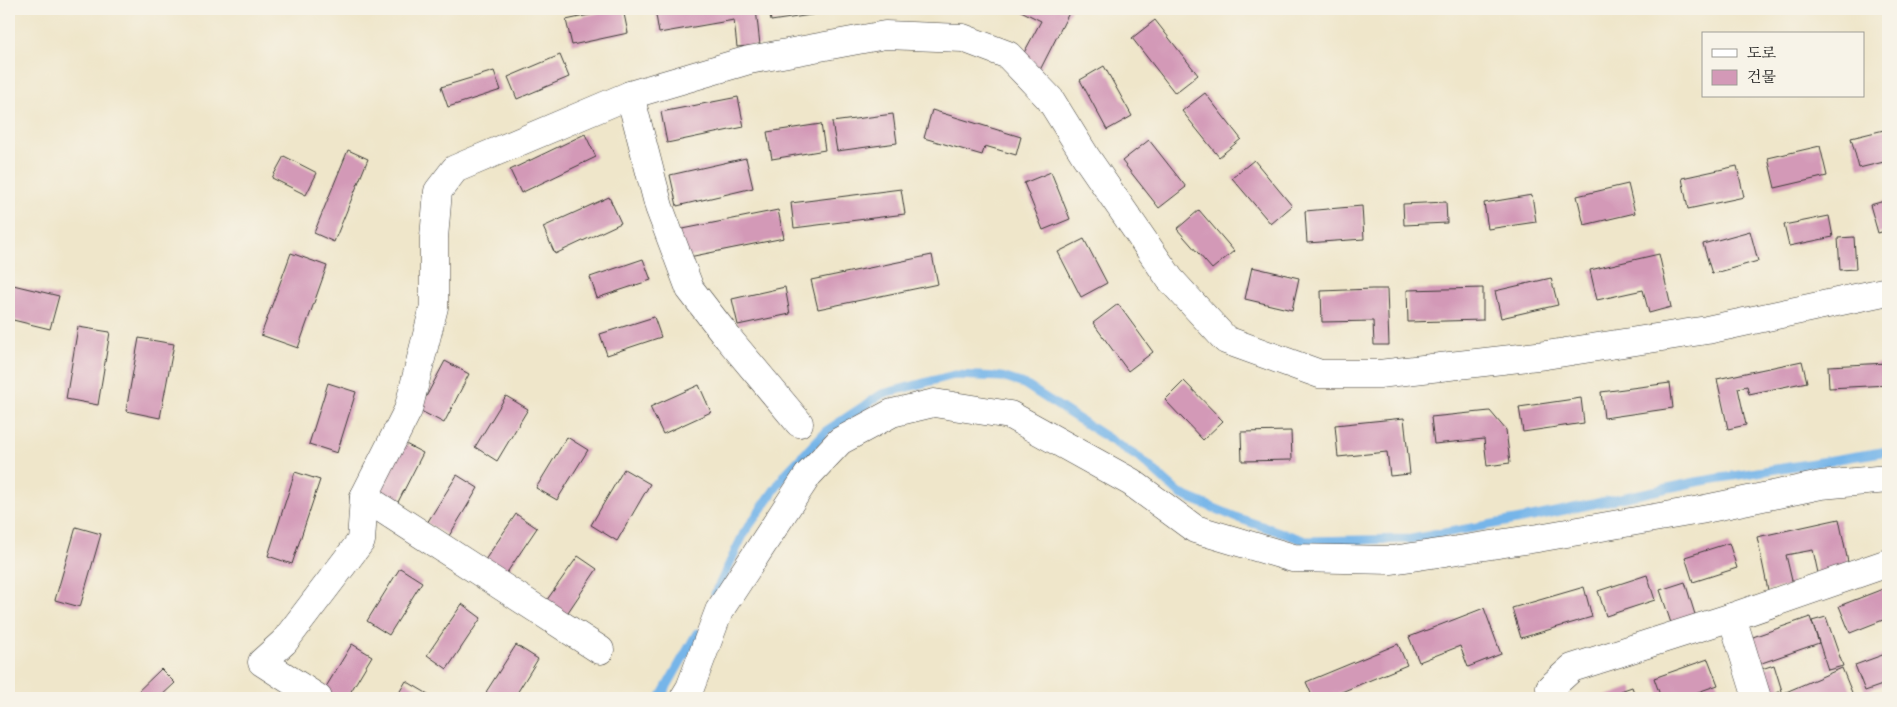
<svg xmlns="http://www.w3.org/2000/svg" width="1897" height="707" viewBox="0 0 1897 707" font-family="'Old Standard TT','Noto Serif KR',serif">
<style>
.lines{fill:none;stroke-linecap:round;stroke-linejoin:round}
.stream{stroke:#76b5e9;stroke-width:9}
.building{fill:#d399b7}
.minor-casing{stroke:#3c3a36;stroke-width:29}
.minor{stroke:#fff;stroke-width:28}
</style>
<rect width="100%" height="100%" fill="#f7f3e8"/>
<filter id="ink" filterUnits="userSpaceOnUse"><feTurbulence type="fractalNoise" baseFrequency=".02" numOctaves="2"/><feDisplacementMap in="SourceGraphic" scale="10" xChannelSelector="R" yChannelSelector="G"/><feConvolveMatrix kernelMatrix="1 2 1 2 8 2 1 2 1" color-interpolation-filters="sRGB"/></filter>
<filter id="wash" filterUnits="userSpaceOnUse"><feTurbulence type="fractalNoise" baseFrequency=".0096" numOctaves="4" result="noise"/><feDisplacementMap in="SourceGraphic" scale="20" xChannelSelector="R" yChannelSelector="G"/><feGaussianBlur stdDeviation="1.12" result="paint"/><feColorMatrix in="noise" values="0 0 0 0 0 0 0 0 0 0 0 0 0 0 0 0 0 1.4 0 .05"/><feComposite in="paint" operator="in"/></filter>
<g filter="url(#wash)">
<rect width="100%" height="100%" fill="#efe6ca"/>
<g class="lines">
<!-- stream -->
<g class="stream">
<path d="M715 594 744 533 787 472 826 431 882 394 954 375 1002 377 1024 384 1142 460 1180 494 1238 518 1306 541 1411 539 1532 517 1696 482 1888 451"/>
<path d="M660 698 697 633"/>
</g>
</g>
<g id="blocks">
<!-- building -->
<g class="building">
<path d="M617 9H623L628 33 572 45 566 20Z"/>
<path d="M655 9H756L760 45 737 47 734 20 659 33Z"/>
<path d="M769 9H823L824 13 771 21Z"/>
<path d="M1017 9H1071L1039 72 1019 62 1041 21Z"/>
<path d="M1155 20 1198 75 1175 93 1132 38Z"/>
<path d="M560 55 569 77 517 99 508 77Z"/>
<path d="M1104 66 1132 116 1107 130 1080 80Z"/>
<path d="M494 71 501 90 448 107 441 87Z"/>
<path d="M1205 93 1241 139 1219 157 1182 111Z"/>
<path d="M738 97 744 127 667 143 661 112Z"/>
<path d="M932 110 1021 137 1016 155 985 146 982 155 924 138Z"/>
<path d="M893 114 897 143 837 151 832 122Z"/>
<path d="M821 124 825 150 772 159 767 132Z"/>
<path d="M1888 129V161L1859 168 1851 138Z"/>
<path d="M585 134 596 157 521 193 510 170Z"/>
<path d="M1149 140 1186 187 1159 208 1122 161Z"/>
<path d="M1820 146 1827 176 1775 188 1768 158Z"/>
<path d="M348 150 368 159 334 242 314 233Z"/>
<path d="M284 156 317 173 306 195 272 178Z"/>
<path d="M746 158 753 188 677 206 670 175Z"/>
<path d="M1254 160 1292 206 1271 224 1232 178Z"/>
<path d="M1737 166 1744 197 1688 209 1682 178Z"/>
<path d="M1051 172 1070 219 1043 230 1024 183Z"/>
<path d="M1628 184 1635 213 1584 225 1577 196Z"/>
<path d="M901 189 905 214 794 228 791 203Z"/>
<path d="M1532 195 1536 222 1488 229 1484 203Z"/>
<path d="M609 197 621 223 555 254 543 227Z"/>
<path d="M1888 200V230L1878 233 1870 205Z"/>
<path d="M1446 202 1447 223 1404 225 1403 204Z"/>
<path d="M1362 206 1364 239 1307 243 1305 211Z"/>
<path d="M778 210 784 238 684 258 678 230Z"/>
<path d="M1199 210 1234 251 1212 269 1177 229Z"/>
<path d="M1829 216 1833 237 1789 246 1784 225Z"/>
<path d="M1750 231 1758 261 1712 274 1703 244Z"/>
<path d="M1854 237 1856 269 1840 270 1838 238Z"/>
<path d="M1084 239 1107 283 1081 297 1058 252Z"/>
<path d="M291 253 327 266 298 348 261 335Z"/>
<path d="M1659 254 1671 307 1649 313 1643 290 1597 300 1590 270Z"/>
<path d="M932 255 938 284 818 309 811 280Z"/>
<path d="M643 259 651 280 597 298 590 277Z"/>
<path d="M1252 267 1299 278 1292 310 1245 299Z"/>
<path d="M1551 278 1558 305 1501 318 1495 291Z"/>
<path d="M9 284 59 296 50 329 9 319Z"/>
<path d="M785 287 790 314 738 325 732 299Z"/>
<path d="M1483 288V320L1408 322 1407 290Z"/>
<path d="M1372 289H1387L1389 345H1374L1373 321 1322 322 1321 291Z"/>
<path d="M1118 304 1153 352 1128 371 1093 323Z"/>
<path d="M654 317 661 337 607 355 600 334Z"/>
<path d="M78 327 110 332 98 405 66 399Z"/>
<path d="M139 338 174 344 160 418 126 411Z"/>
<path d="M445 361 469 374 444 423 419 410Z"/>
<path d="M1802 361 1807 382 1749 394 1747 386 1738 388 1746 425 1728 429 1717 379Z"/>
<path d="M1888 363V385L1829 388 1828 366Z"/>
<path d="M1184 381 1223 421 1203 440 1165 400Z"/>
<path d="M328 383 356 392 337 453 309 444Z"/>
<path d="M1670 383 1673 408 1604 418 1601 392Z"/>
<path d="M699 385 711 412 663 434 650 407Z"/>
<path d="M506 396 528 409 497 461 475 447Z"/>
<path d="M1581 398 1584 423 1523 432 1519 407Z"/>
<path d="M1490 411 1506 430 1510 463 1487 466 1484 439 1434 444 1431 417Z"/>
<path d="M1404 418 1410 474 1390 476 1387 452 1338 457 1335 425Z"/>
<path d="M1291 431 1292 460 1242 461 1241 432Z"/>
<path d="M567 437 588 450 557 500 536 488Z"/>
<path d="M398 440 423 453 394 510 369 498Z"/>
<path d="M624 469 650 484 617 541 591 525Z"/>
<path d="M295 472 320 480 292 564 268 556Z"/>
<path d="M457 475 478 488 449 536 427 523Z"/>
<path d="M516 514 537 528 506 574 485 560Z"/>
<path d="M1839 519 1849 567 1818 573 1813 550 1786 555 1793 585 1768 590 1757 537Z"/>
<path d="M76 527 101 534 80 607 55 600Z"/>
<path d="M1729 543 1737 568 1693 582 1685 557Z"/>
<path d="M578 556 597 569 564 618 544 604Z"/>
<path d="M400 568 422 582 389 635 367 621Z"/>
<path d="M1647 575 1655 600 1606 616 1598 591Z"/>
<path d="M1685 582 1697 621 1673 629 1660 590Z"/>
<path d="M1584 587 1592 617 1521 638 1512 608Z"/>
<path d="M1888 587V618L1850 633 1839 606Z"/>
<path d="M462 604 481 618 447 669 427 655Z"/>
<path d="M1484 608 1501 654 1468 667 1460 646 1419 662 1409 637Z"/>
<path d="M1810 617 1819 643 1759 664 1750 638Z"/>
<path d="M1826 617 1843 666 1828 670 1812 621Z"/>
<path d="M352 644 372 656 347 698H327L321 695Z"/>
<path d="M1398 644 1407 665 1327 698H1313L1306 682Z"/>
<path d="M516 645 538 659 514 698H496L486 692Z"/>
<path d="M1888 653V683L1865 691 1855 665Z"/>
<path d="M1708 659 1718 685 1681 698H1661L1654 678Z"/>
<path d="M1774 665 1782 691 1762 698 1752 672Z"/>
<path d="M1842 668 1853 695 1845 698H1772Z"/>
<path d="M161 669 175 683 159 698H131Z"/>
<path d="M406 681 428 694 426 698H396Z"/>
<path d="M1632 687 1636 698H1601Z"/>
</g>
</g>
</g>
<g filter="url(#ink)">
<use href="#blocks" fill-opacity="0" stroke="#3c3a36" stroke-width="1"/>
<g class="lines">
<!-- minor casing -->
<g class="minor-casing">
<g id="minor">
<path d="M630 95 659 207 690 289 728 338 799 423"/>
<path d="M364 497 600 650"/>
<path d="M1732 617 1757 698"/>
<path d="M318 698 262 662 284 642 361 541 364 497 408 410 434 307V238L438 191 455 169 630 95 749 60 885 35 963 38 1008 55 1050 99 1086 157 1170 279 1226 340 1320 374H1379L1546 355 1707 330 1888 291"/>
<path d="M684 698 690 688 719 611 808 475 840 441 892 413 934 403 1010 415 1131 482 1195 529 1293 558 1392 560 1538 538 1700 510 1821 485 1888 479"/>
<path d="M1552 698 1550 688 1572 668 1732 617 1888 563"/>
</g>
</g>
<!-- minor -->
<use href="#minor" class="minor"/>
</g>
</g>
<!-- margin -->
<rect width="1897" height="707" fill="none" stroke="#f7f3e8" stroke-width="30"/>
<!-- legend -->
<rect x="1702" y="32" width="162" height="65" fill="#f7f3e8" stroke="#9f9d96"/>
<rect x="1712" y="49" width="25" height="8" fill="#ffffff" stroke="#9f9d96"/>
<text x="1747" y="58" font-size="15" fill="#1c1c1c">도로</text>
<rect x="1712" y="70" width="25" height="15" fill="#d399b7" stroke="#9f9d96"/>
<text x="1747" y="82" font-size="15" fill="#1c1c1c">건물</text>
</svg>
